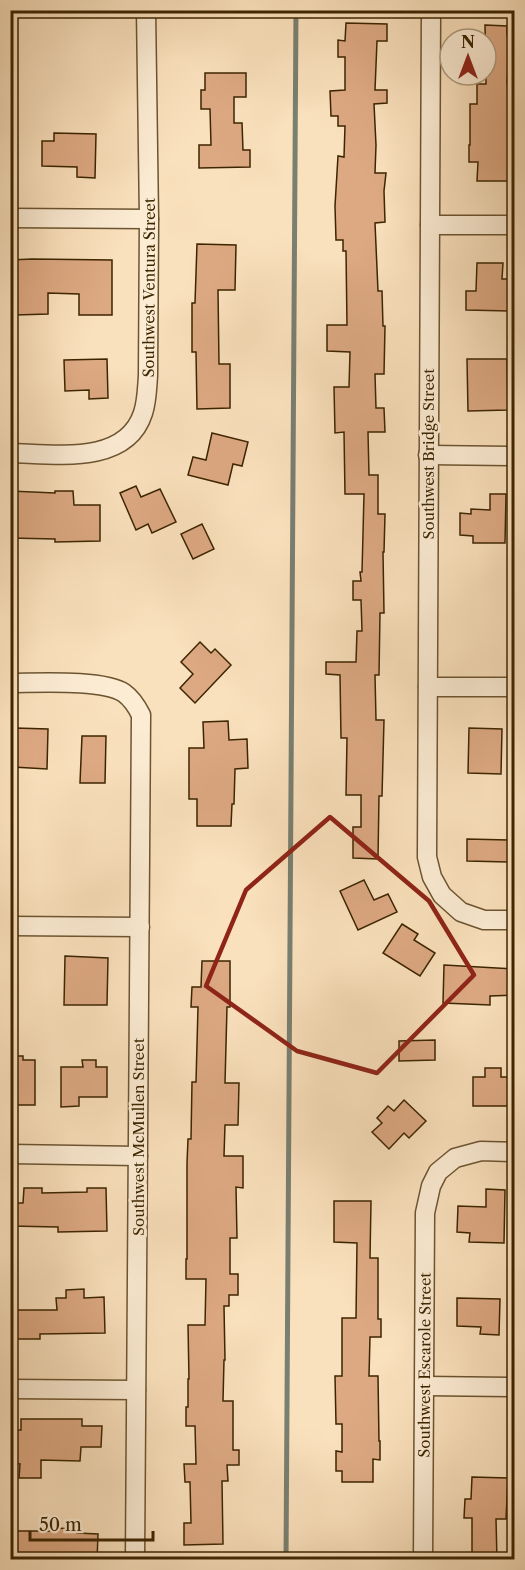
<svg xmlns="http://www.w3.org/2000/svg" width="525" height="1570" viewBox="0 0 525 1570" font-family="'Libre Caslon Text',serif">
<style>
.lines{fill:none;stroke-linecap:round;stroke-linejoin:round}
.stream{stroke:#797f71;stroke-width:5}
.building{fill:#dda983;stroke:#3c2501;stroke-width:1.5}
.street-casing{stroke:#6c5430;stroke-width:21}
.street{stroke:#fcecd4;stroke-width:18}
.marked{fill:none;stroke:#8f2418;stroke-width:4.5;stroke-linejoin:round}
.labels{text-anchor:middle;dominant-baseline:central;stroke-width:6;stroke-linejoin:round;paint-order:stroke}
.street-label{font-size:15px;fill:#3c2501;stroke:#fcecd4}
</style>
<rect width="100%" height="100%" fill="#fae1bd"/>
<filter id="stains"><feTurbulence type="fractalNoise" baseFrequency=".00333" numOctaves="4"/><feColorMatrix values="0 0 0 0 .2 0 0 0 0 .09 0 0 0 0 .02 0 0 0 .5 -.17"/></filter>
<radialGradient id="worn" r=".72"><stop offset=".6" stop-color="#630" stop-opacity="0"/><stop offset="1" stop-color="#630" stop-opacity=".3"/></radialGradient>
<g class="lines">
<!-- stream -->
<path class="stream" d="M286 1560 296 10"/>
</g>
<!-- building -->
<g class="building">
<path d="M346 23 387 24V41H377L375 90H387V103L374 104 376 145 375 173H386L384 191 385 222 375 223 378 291H382L383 326H385L384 374H375L376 408H384L385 432H368L369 475H378V514H385L384 552H383L384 613H380L379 675H375L376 720H384L382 796H379L378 859 353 858V827H361V795H346L347 738H341L340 675 326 674V662H356L357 631H362L361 600H353V581H361L360 572H362L364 494H345L344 432 335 433 334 387H349L350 352 327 351V325H347L346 251H343V240H336L335 206 338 156 344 157 345 126H338V116H331L330 91 345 90V57H338V40L345 41Z"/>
<path d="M485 25 507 26V35H514V50H509L507 84H509L508 146H513L512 181H477L478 162H469V145H470V104H477V84H486Z"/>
<path d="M205 73H246V97H234V123H242L243 150H250V167L199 168V145H211L210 109H201V90H205Z"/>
<path d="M54 133 96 134 95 178 77 177V167L42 166V141H54Z"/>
<path d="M197 244 236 245 235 290H218L219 364H230V408L197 409 196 352H192V303H195Z"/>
<path d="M32 259 112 260V315H79V294L48 293V314L15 315V294H10V260Z"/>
<path d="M477 263H503L502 279H514V311L466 310V291H476Z"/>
<path d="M107 359 108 398 89 399V390L65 391 64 360Z"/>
<path d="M467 359H507L508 410 468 411Z"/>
<path d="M212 433 248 442 242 466 233 464 228 485 188 475 193 457 206 460Z"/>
<path d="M136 486 141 497 160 489 176 522 152 533 148 524 136 530 120 493Z"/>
<path d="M10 491 55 493V491H73L74 505H100V541L55 542V539L10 538Z"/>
<path d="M490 494H506L505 543H473V536L460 535V513L471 514V509L490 510Z"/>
<path d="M202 524 214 549 193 559 181 534Z"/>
<path d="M200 642 211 653 215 649 231 665 195 703 180 688 193 674 181 662Z"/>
<path d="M228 721 229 740 247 739 248 768 235 769 234 804H232L231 826H197V799H189V748H204L203 722Z"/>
<path d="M15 728 48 729 47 769 13 767Z"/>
<path d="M469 728 502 729 501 774 468 773Z"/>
<path d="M82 736H106L105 783H80Z"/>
<path d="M467 839 508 840V862L467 861Z"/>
<path d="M364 880 374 900 388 894 397 912 358 930 340 891Z"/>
<path d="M402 924 418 934 414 940 435 953 420 976 383 953Z"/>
<path d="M65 956 108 958 107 1005H64Z"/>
<path d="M202 961H230V1007H227L225 1083H239L238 1125H225L224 1156H243V1188L236 1187 237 1238H230V1274H238V1295H229V1306H224L225 1360H224L223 1401H233V1450H239V1465H227L228 1481H222L223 1544 184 1545V1523H191L190 1482H185L184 1464H196L195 1426H186V1407H188V1379H189L188 1325H205L206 1279H186V1259H187V1163L188 1139H191L192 1082H196L198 1007H191L192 987H201Z"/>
<path d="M444 965 514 969V995L490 996V1005L443 1003Z"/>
<path d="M435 1040V1060L399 1061V1041Z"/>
<path d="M10 1056H23V1060H35V1105H10Z"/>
<path d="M82 1060H96V1067H107V1097H79V1106L61 1107V1067H83Z"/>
<path d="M485 1068H501V1077H514V1106H473V1077H485Z"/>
<path d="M404 1100 426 1121 409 1138 404 1133 389 1149 372 1132 382 1123 377 1118 388 1106 394 1111Z"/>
<path d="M24 1188H42V1193L87 1192V1188H106L107 1231 58 1232V1227L10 1226V1203H23Z"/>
<path d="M486 1189 505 1190 504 1243 469 1242 470 1233 457 1232 458 1206 486 1207Z"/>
<path d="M334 1201H371L370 1258H378V1319H381V1337H370L369 1376H378L379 1441H380V1460L373 1459V1482H342V1471H336V1451L342 1452V1424H336L335 1376H342V1318H356L357 1243 334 1242Z"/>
<path d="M84 1289V1298L104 1297 105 1333 40 1334V1339H10V1310H57L56 1298H66V1290Z"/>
<path d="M457 1298 500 1299 499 1335 480 1334 481 1327 457 1326Z"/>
<path d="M21 1419H82V1426H102L101 1447H81L80 1461 41 1460V1478H19L20 1464 10 1463V1430H21Z"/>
<path d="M472 1477 508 1478 506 1519H496L497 1560H472V1518H464L465 1499H471Z"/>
<path d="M53 1528 77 1529V1533L98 1534 97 1560H10V1531H53Z"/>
</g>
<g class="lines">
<!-- street casing -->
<g class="street-casing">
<g id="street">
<path d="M431 10 427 857 432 877 442 895 461 912 484 920H514"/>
<path d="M10 218 149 219"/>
<path d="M430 225H514"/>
<path id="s1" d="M10 453C54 454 126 466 143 413 147 401 147 388 148 376L149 219 146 10"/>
<path d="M428 455 514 456"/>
<path d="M10 683C37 683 103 679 124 693 131 698 137 707 141 715L135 1560"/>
<path d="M428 687H514"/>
<path d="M10 926 140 927"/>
<path d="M10 1154 138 1156"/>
<path d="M425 1386 514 1387"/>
<path d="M10 1389 136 1390"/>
<path id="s2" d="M423 1560 425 1213 431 1186 438 1172 455 1158 481 1151 514 1152"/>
</g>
</g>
<!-- street -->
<use href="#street" class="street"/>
</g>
<!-- marked area -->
<path class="marked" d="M330 817 429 901 474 975 377 1073 297 1051 206 986 246 890Z"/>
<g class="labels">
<!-- street labels -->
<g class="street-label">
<text stroke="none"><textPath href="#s1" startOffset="276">Southwest Ventura Street</textPath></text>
<text transform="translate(428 454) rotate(-90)">Southwest Bridge Street</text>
<text transform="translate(138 1137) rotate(-90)">Southwest McMullen Street</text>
<text stroke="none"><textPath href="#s2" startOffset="195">Southwest Escarole Street</textPath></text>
</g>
</g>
<!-- margin -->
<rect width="525" height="1570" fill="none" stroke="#fae1bd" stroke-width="36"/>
<rect x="12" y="12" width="501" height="1546" fill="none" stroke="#3c2501" stroke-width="3"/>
<rect x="18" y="18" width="489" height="1534" fill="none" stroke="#3c2501" stroke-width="1.5"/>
<!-- north arrow -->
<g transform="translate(468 57)"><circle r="28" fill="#fcecd4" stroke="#af9c80" stroke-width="1.5"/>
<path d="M0-4.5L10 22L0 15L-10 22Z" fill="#8f2418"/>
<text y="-9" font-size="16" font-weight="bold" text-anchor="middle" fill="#3c2501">N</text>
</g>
<!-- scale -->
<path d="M30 1531v9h123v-9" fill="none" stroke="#3c2501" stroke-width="3"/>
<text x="39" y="1531" font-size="18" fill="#3c2501" stroke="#fcecd4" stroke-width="4.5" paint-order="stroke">50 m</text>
<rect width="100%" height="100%" filter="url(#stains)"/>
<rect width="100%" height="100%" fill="url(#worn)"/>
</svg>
